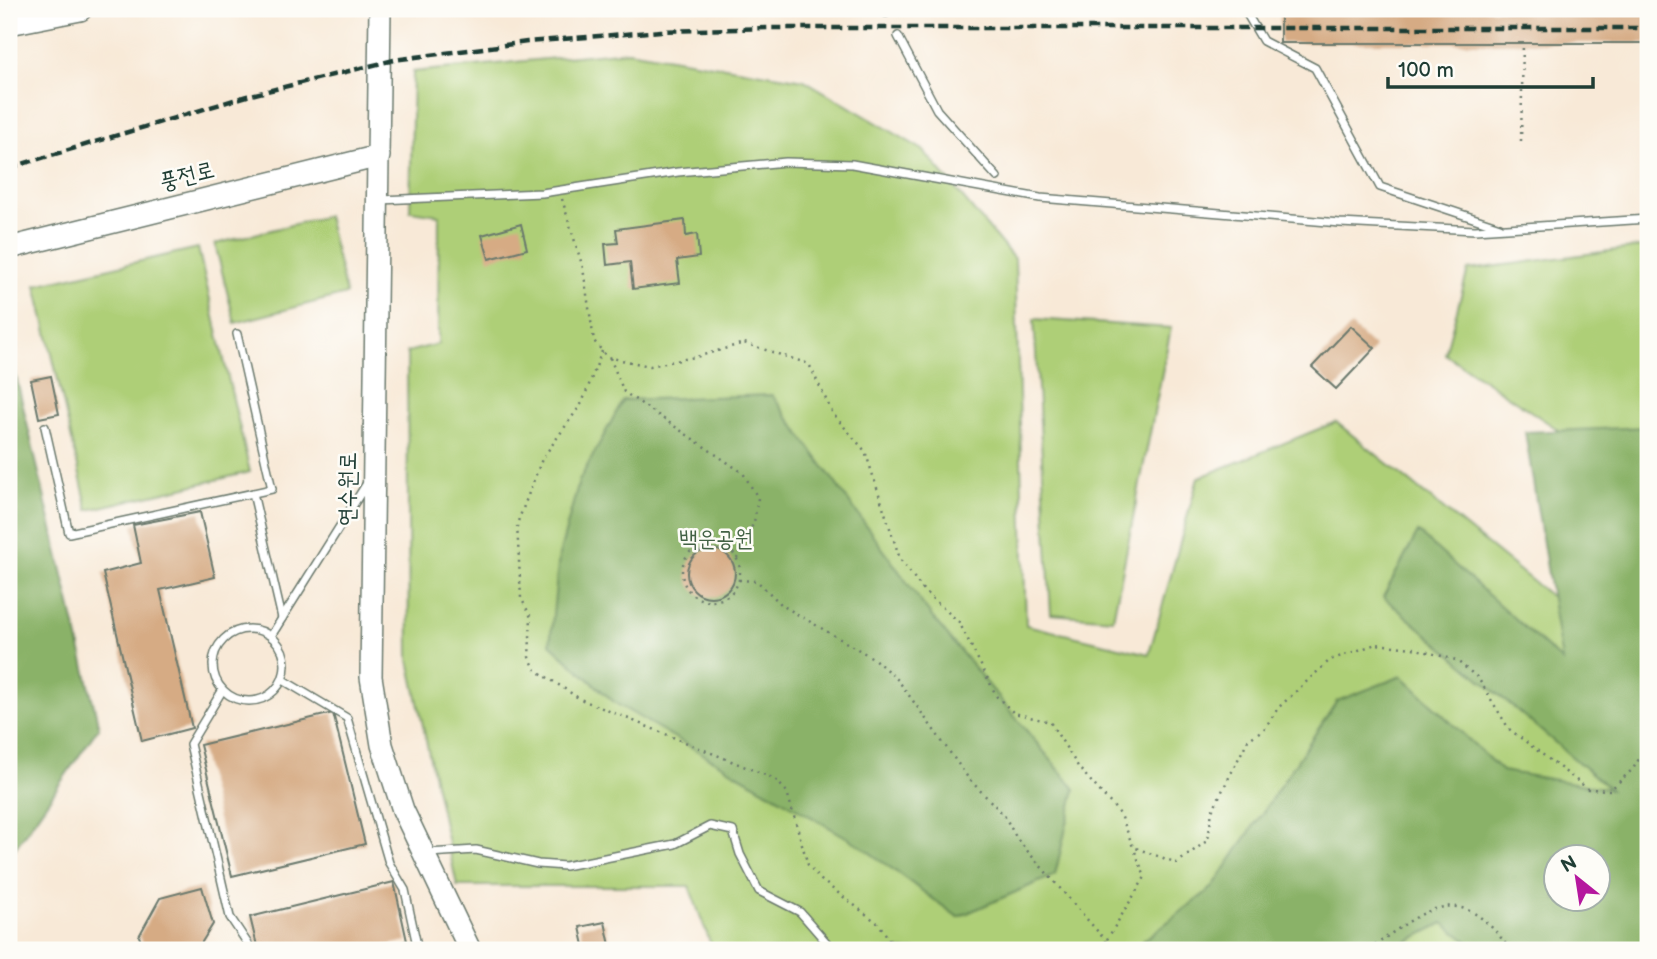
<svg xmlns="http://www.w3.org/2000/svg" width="1657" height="959" viewBox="0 0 1657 959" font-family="'Balsamiq Sans','Poor Story',sans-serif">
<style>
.green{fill:#aecf77;stroke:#668656;stroke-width:2;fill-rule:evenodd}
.forest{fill:#8ab268;stroke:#54784e;stroke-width:2;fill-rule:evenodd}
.building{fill:#d6ab84}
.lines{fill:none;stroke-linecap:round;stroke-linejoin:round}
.lane-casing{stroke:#6b796d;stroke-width:10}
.secondary-casing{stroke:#6b796d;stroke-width:24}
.primary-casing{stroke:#6b796d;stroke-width:26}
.path{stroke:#6b796d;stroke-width:2.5;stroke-dasharray:2 5;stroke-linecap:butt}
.lane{stroke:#fff;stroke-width:7}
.secondary{stroke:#fff;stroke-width:21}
.primary{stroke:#fff;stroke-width:23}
.rail{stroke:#1f3d34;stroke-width:4.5;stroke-dasharray:10 5;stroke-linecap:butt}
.labels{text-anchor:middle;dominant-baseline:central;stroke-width:5;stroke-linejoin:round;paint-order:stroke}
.street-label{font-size:23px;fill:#1f3d34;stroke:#fdfcf7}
.park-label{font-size:23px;fill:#436245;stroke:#fdfcf7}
</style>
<rect width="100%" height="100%" fill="#fdfcf7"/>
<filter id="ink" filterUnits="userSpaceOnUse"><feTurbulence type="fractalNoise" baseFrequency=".0143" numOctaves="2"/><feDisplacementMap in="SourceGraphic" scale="14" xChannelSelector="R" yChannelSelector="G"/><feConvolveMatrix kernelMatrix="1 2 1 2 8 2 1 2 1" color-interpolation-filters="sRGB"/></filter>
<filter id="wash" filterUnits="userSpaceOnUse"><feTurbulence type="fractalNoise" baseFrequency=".00686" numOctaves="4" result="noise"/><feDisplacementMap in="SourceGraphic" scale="28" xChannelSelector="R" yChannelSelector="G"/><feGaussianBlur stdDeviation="1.57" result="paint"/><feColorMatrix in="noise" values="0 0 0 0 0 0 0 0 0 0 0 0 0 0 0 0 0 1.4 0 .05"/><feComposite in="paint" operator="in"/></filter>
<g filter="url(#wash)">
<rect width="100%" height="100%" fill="#f8e9d7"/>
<!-- green -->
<g class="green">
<path d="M628 51 804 80 923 150 1015 260 1026 625 1149 654 1198 478 1336 422 1552 597 1635 481 1445 354 1468 270 1648 246V950H713L689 886H457L409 660 407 352 438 344 439 215 410 211 413 72ZM1556 858H1598V900H1556Z"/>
<path d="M327 216 346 294 235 323 215 244Z"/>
<path d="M198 248 250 472 88 510 36 285Z"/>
<path d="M1034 319 1171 328 1113 619 1051 614Z"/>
</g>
<!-- forest -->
<g class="forest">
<path d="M9 347 99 727 9 857Z"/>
<path d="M772 395 932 617 1075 789 1055 875 958 917 858 844 615 703 550 644 559 556 579 481 623 400Z"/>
<path d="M1648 427V851L1637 867 1647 950H1479L1443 923 1391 950H1131L1212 888 1337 701 1402 676 1502 771 1610 789 1383 597 1418 532 1562 661 1525 432ZM1556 858H1598V900H1556Z"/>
</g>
<g id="blocks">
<!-- building -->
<g class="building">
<rect x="1280" y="9" width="368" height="34"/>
<path d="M685 220 686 236 697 234 699 257 677 260 680 283 633 289 630 262 607 265 605 244 618 243 616 229Z"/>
<path d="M521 224 527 249 489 259 482 235Z"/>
<path d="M1351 326 1375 348 1336 389 1312 367Z"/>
<path d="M51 376 59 414 39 418 31 380Z"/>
<path d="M200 512 215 577 160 590 192 728 142 741 103 573 141 563 133 525Z"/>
<circle cx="711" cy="573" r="24"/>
<path d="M333 713 365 844 232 876 200 745Z"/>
<path d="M394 882 407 941 367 950H258L250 917Z"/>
<path d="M202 887 213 924 197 950H144L139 936 160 898Z"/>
<path d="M605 922 611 950H585L580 927Z"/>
</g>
</g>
</g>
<g filter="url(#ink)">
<use href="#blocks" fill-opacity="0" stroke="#6b796d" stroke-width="2"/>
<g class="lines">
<!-- lane casing -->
<g class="lane-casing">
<g id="lane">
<path d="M884 9 886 13"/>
<path d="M1244 9 1263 41 1315 68 1380 187 1500 227"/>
<path d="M898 36 937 110 997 177"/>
<path d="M380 200 542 193 678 172 786 162 852 164 1040 198 1340 223 1475 230 1648 219"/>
<path d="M45 427 69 533 272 489 237 334"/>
<path d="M253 493 282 618"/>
<circle cx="249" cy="665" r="36"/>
<path d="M271 636 367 483"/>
<path d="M283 680 347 718 389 863 405 890 418 950"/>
<path d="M222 691 190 744 230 917 252 950"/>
<path d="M428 853 476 850 538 864 565 866 675 844 710 826 733 831 740 854 759 891 800 912 833 950"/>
</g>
</g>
<!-- secondary casing -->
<g class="secondary-casing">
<g id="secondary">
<path d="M380 9 371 677 382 745 403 810 470 950"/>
<path d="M9 248 379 156"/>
</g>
</g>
<!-- primary casing -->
<g class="primary-casing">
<path id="primary" d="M9 23 80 9"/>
</g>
<!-- path -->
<g class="path">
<path d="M1521 141 1523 43"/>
<path d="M562 199 583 268 594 341 607 357 650 366 700 356 744 343 809 364 833 414 865 451 900 559 924 591 959 622 997 697 1014 713 1050 722 1079 768 1121 815 1133 847 1177 863 1208 840 1212 811 1248 740 1265 728 1278 708 1330 660 1376 644 1413 648 1456 660 1478 678 1509 729 1588 789 1610 790 1633 769 1648 744"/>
<path d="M602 351 582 403 542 459 517 524 521 598 531 617 529 657 536 670 580 699 775 779 787 792 808 865 821 880 879 924 896 950"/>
<path d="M610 358 624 392 743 473 758 498 754 522 737 558"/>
<circle cx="711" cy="572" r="29"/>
<path d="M739 580 757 581 783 606 873 658 898 680 969 779 1004 815 1017 839 1106 941"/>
<path d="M1114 950 1106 941 1145 877 1134 849"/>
<path d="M1369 950C1426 908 1460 878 1510 950"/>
</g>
<!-- lane -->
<use href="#lane" class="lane"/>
<!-- secondary -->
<use href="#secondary" class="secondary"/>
<!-- primary -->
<use href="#primary" class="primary"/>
<!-- rail -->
<path class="rail" d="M9 168 247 96 394 60 527 42 661 31 771 28H1648"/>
</g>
</g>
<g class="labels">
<!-- street labels -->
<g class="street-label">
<text transform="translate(187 176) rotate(-14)">풍전로</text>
<text transform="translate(348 489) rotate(-89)">연수원로</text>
</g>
<!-- park labels -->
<g class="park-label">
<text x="716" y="539">백운공원</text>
</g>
</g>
<!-- margin -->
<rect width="1657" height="959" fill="none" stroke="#fdfcf7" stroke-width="35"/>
<!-- north arrow -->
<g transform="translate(1577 878) rotate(330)"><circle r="33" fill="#fdfcf7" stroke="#a4b0a9" stroke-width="2"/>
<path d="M0-5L12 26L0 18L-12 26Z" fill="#b5179e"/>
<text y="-10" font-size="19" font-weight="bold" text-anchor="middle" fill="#1f3d34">N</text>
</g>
<!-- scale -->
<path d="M1388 77v10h205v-10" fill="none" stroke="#1f3d34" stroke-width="3.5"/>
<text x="1398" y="77" font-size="21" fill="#1f3d34" stroke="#fdfcf7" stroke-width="5" paint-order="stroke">100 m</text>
</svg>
